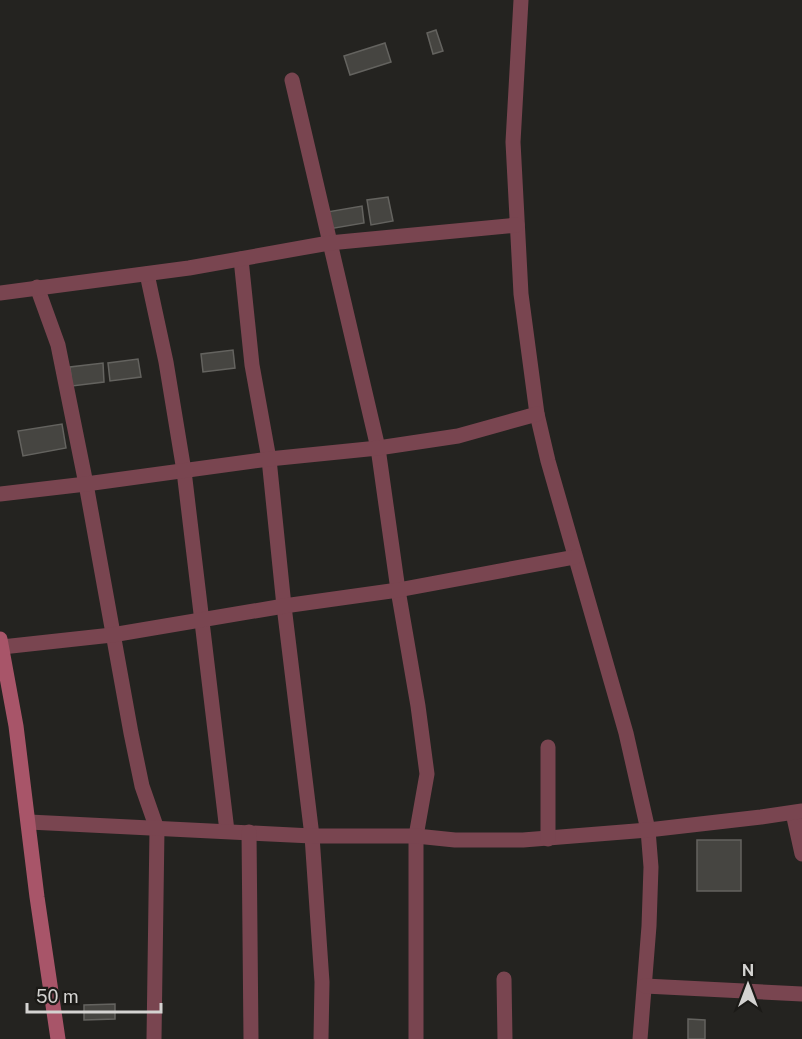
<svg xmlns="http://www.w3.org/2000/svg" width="802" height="1039" viewBox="0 0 802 1039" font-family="'Public Sans',sans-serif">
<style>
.building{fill:#464541;stroke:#64635f;stroke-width:1.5}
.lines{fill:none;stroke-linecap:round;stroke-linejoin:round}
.minor{stroke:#794550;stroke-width:15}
.secondary{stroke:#a85569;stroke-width:15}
</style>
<rect width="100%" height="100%" fill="#242320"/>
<!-- building -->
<g class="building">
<path d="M436 30 443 51 433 54 427 33Z"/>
<path d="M385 43 391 62 350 75 344 56Z"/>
<path d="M388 197 393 221 371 225 367 200Z"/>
<path d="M362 206 364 223 329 229 327 212Z"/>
<path d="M233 350 235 368 203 372 201 354Z"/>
<path d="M138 359 141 377 110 381 108 363Z"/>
<path d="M103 363 104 382 72 386 70 367Z"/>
<path d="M62 424 66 448 23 456 18 431Z"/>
<rect x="697" y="840" width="44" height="51"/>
<path d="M115 1004V1019L84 1020V1005Z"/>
<path d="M688 1019 705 1020V1039H688Z"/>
</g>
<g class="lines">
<!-- minor -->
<g class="minor">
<path d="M521 0 513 142 521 294 537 414 548 461 626 733 648 830 651 867 649 926 640 1039"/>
<path d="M292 80 378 448 398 590 418 706 427 774 416 836V1039"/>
<path d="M241 259 252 365 269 459 284 606 312 836 322 982 321 1039"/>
<path d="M147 274 166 362 184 471 227 831"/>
<path d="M37 287 58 345 86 484 131 733 142 786 157 829 154 1039"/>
<path d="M0 293 189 268 329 243 517 225"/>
<path d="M0 494 86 484 269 459 378 448 458 436 537 414"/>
<path d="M2 647 112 635 284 606 398 590 575 557"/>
<path d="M793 813 802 854"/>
<path d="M29 822 312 836H416L455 840H523L648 830 761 817 802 811"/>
<path d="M249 832 251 1039"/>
<path d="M548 839V747"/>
<path d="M504 979 505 1039"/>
<path d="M645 986 802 994"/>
</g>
<!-- secondary -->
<path class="secondary" d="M0 639 16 726 37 897 58 1039"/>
</g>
<!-- north arrow -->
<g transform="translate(748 985)" stroke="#1b1a17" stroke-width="4.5" paint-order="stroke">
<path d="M0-4.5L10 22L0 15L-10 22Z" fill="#d4d3d1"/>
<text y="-9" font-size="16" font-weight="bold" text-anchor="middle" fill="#d4d3d1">N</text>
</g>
<!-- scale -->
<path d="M27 1003v9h134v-9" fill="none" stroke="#d4d3d1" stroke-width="3"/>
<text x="36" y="1003" font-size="18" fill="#d4d3d1" stroke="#1b1a17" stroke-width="4.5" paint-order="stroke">50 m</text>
</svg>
